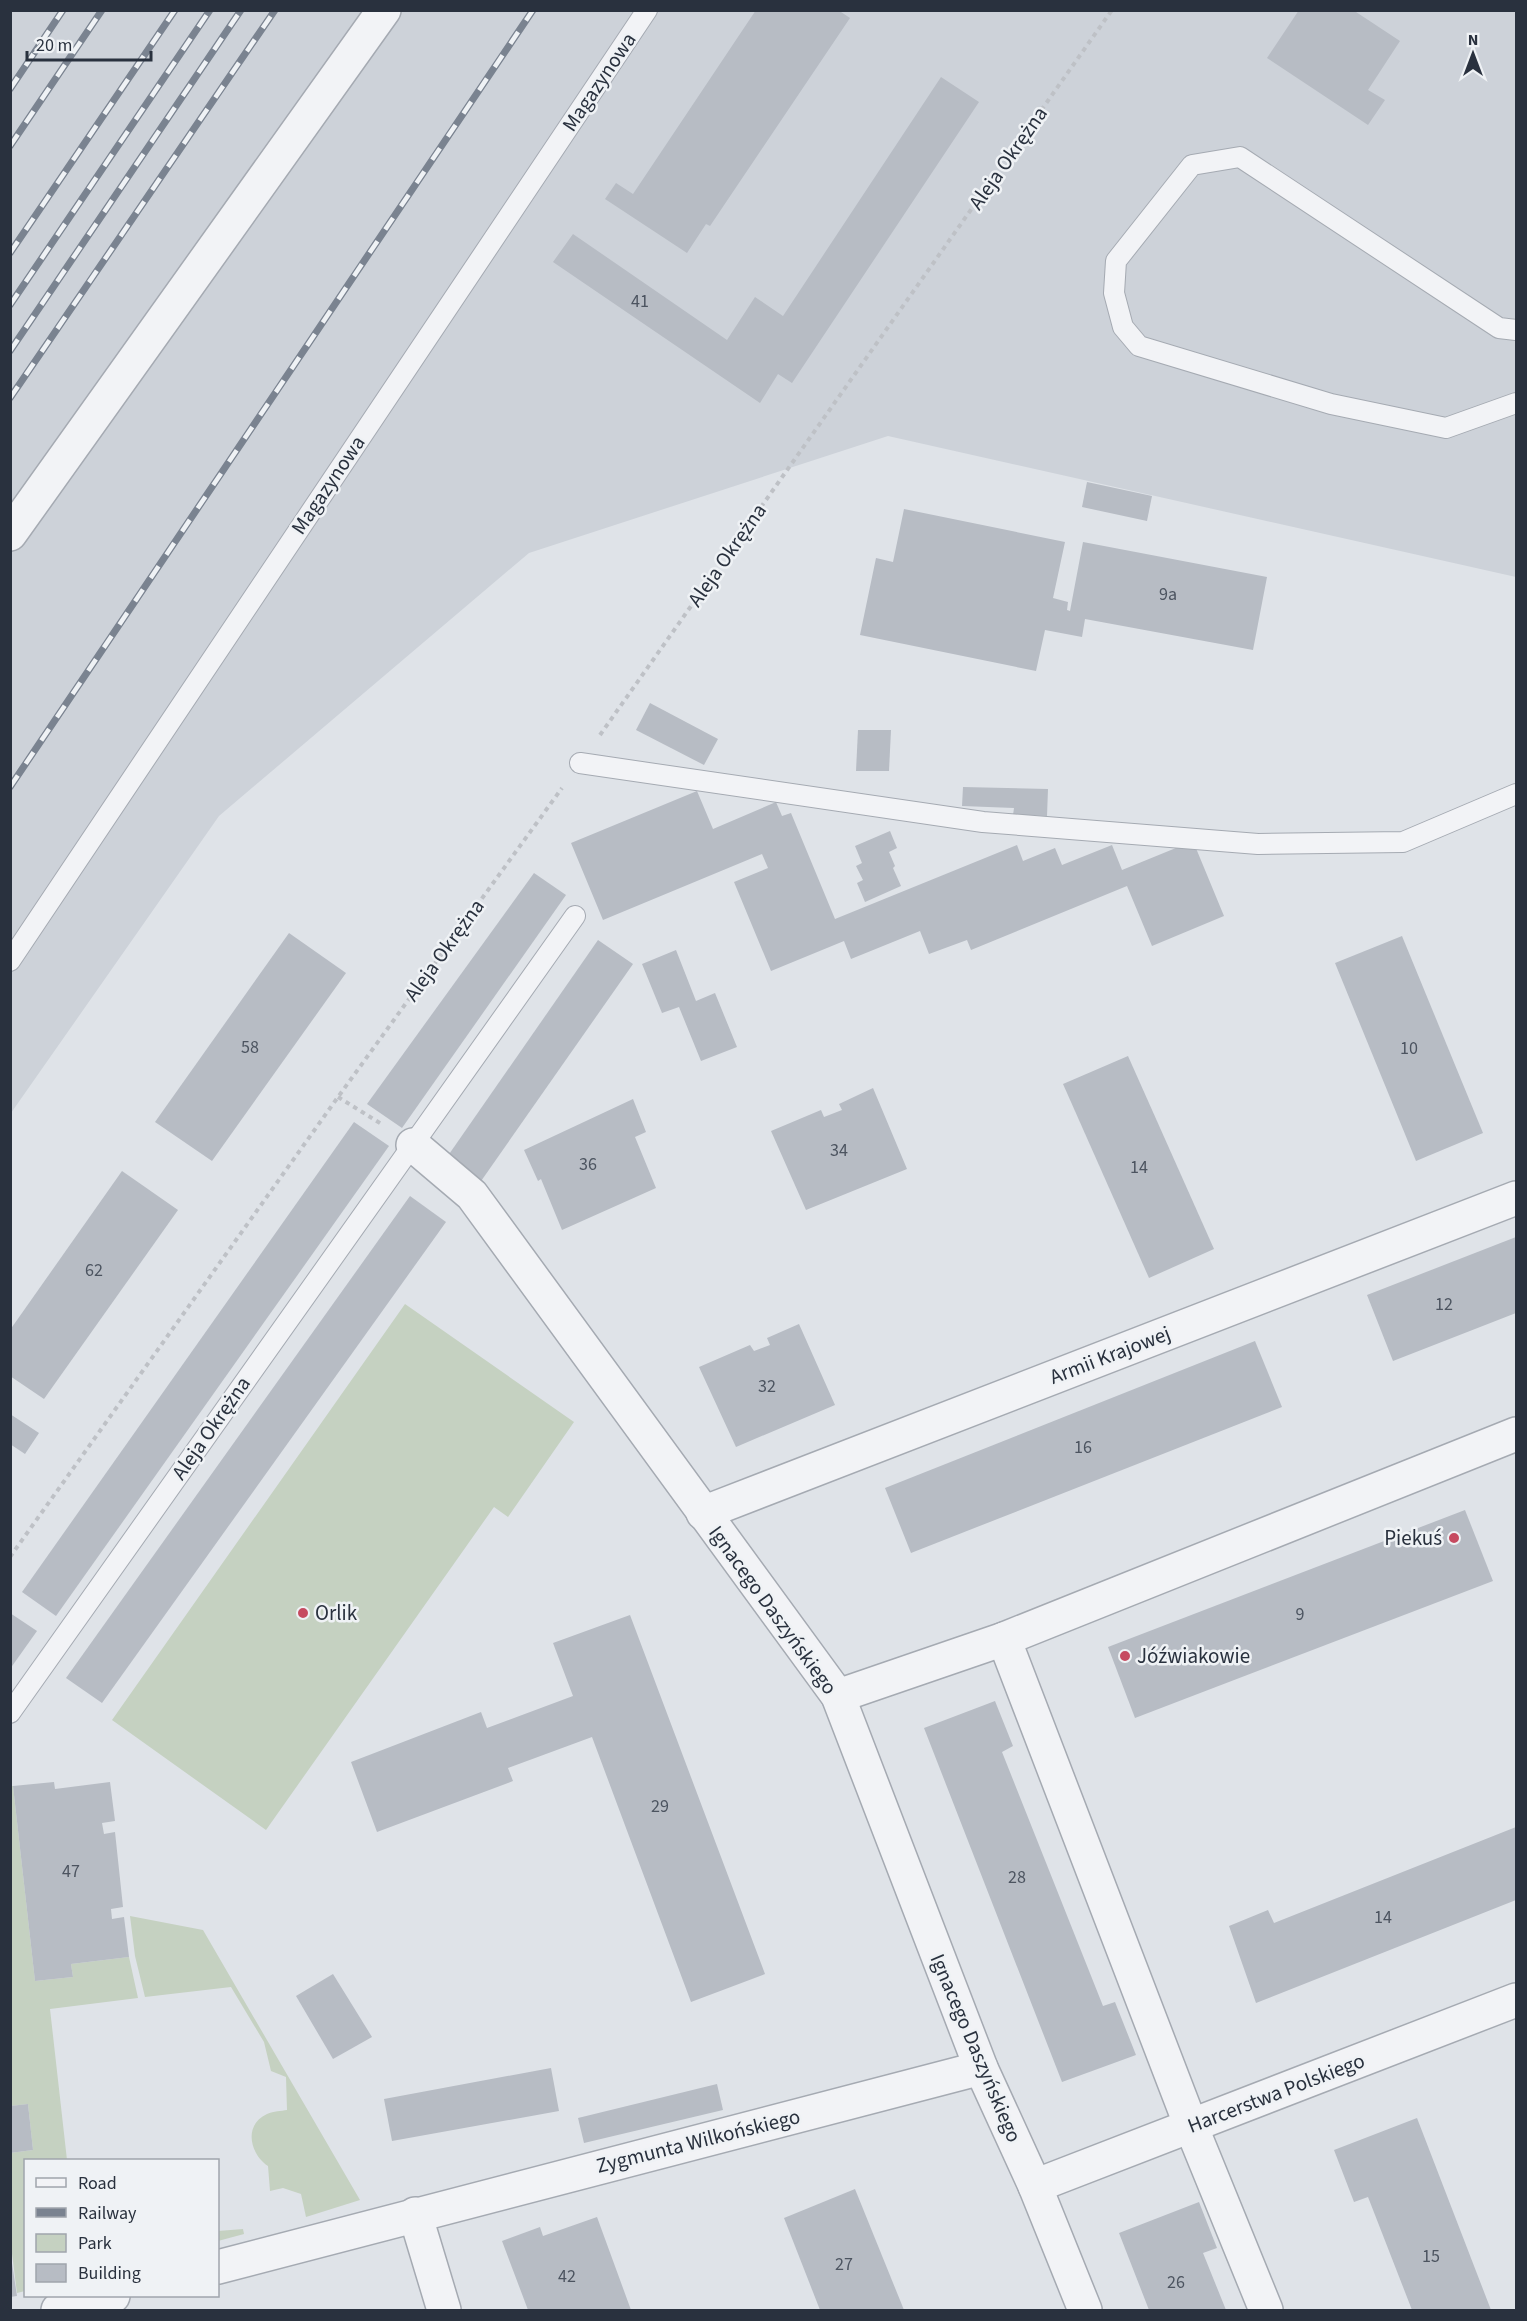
<svg xmlns="http://www.w3.org/2000/svg" width="1527" height="2321" viewBox="0 0 1527 2321" font-family="'Source Sans 3',sans-serif">
<style>
.built{fill:#cdd2d9}
.green{fill:#c5d1c1}
.building{fill:#b7bcc4}
.lines{fill:none;stroke-linecap:round;stroke-linejoin:round}
.service-casing{stroke:#a5aab2;stroke-width:22}
.minor-casing{stroke:#a5aab2;stroke-width:36}
.tertiary-casing{stroke:#a5aab2;stroke-width:36}
.path{stroke:#bec1c6;stroke-width:4;stroke-dasharray:4.5 4.5;stroke-linecap:butt}
.service{stroke:#f2f3f6;stroke-width:20}
.minor{stroke:#f2f3f6;stroke-width:33}
.tertiary{stroke:#f2f3f6;stroke-width:33}
.rail-casing{stroke:#7a8390;stroke-width:7}
.rail{stroke:#eff2f5;stroke-width:4.5;stroke-dasharray:14;stroke-linecap:butt}
.poi-dot{fill:#c64a60;stroke:#eff2f5;stroke-width:2}
.labels{text-anchor:middle;dominant-baseline:central;stroke-width:5;stroke-linejoin:round;paint-order:stroke}
.number-label{font-size:18px;fill:#4c5460}
.street-label{font-size:21px;fill:#29313e;stroke:#eff2f5}
.poi-label{font-size:21px;fill:#29313e;stroke:#eff2f5;text-anchor:start}
</style>
<rect width="100%" height="100%" fill="#dfe3e8"/>
<!-- built -->
<path class="built" d="M11 11H1516V577L888 436 529 553 219 816 11 1113Z"/>
<!-- green -->
<g class="green">
<path d="M405 1304 574 1422 508 1517 494 1507 266 1830 112 1720Z"/>
<path d="M10 1786H13L35 1981 73 1977 71 1964 129 1957 138 1998 50 2009 67 2160H26L25 2291 17 2293 10 2238V2153L33 2150 28 2104 11 2106Z"/>
<path d="M130 1916 203 1930 360 2200 306 2217 301 2194 283 2188 270 2191 268 2166C250 2154 243 2125 267 2114 274 2111 281 2111 287 2110L286 2077 271 2071 264 2042 231 1987 145 1997 135 1956Z"/>
<path d="M243 2229 244 2234 218 2241V2231Z"/>
</g>
<!-- building -->
<g class="building">
<path d="M756 10H838L850 18 710 226 706 224 687 253 605 199 616 183 633 194Z"/>
<path d="M1299 10H1353L1400 41 1368 90 1385 100 1368 125 1267 58Z"/>
<path d="M941 77 979 102 792 383 778 374 760 403 553 262 573 234 727 340 755 297 783 316Z"/>
<path d="M1087 482 1152 496 1147 521 1082 507Z"/>
<path d="M904 509 1065 542 1053 598 1068 602 1067 610 1070 611 1083 542 1267 577 1253 650 1085 619 1082 637 1045 630 1036 671 860 635 876 558 893 562Z"/>
<path d="M650 703 718 739 704 765 636 730Z"/>
<path d="M858 730H891L889 771H856Z"/>
<path d="M963 787 1048 789 1047 816 1013 815 1014 808 962 806Z"/>
<path d="M697 791 713 829 776 802 782 816 791 813 835 919 1017 845 1023 861 1055 848 1062 865 1112 845 1122 870 1193 841 1224 916 1152 946 1127 886 971 950 967 940 929 954 920 931 851 959 844 941 771 971 734 882 768 868 762 854 603 920 571 843Z"/>
<path d="M890 831 897 848 889 852 895 866 893 868 901 886 865 902 857 883 863 880 856 866 862 863 855 846Z"/>
<path d="M534 873 566 895 402 1128 367 1104Z"/>
<path d="M289 933 346 973 212 1161 155 1122Z"/>
<path d="M1402 936 1483 1133 1416 1161 1335 963Z"/>
<path d="M598 940 633 964 479 1184 445 1160Z"/>
<path d="M676 950 696 1001 715 993 737 1047 701 1061 679 1007 662 1013 642 964Z"/>
<path d="M1128 1056 1214 1249 1149 1278 1063 1084Z"/>
<path d="M873 1088 907 1169 806 1210 771 1131 821 1110 824 1117 842 1110 839 1104Z"/>
<path d="M633 1099 646 1132 635 1137 656 1188 562 1230 541 1179 538 1181 524 1150Z"/>
<path d="M354 1122 389 1146 56 1616 22 1592Z"/>
<path d="M122 1171 178 1210 44 1399 10 1376V1330Z"/>
<path d="M410 1196 446 1222 102 1703 66 1678Z"/>
<path d="M1516 1237V1313L1393 1361 1367 1295Z"/>
<path d="M799 1324 835 1405 736 1447 699 1367 750 1345 754 1351 770 1345 767 1338Z"/>
<path d="M1255 1341 1282 1407 911 1553 885 1488Z"/>
<path d="M10 1414 39 1433 25 1454 10 1444Z"/>
<path d="M1465 1510 1493 1581 1135 1718 1108 1647Z"/>
<path d="M10 1613 37 1631 10 1669Z"/>
<path d="M630 1615 765 1974 691 2002 592 1737 508 1768 513 1781 377 1832 351 1762 481 1712 487 1728 573 1696 553 1643Z"/>
<path d="M995 1701 1013 1746 1002 1752 1103 2006 1115 2002 1136 2055 1062 2082 924 1728Z"/>
<path d="M54 1782 55 1789 110 1782 115 1821 102 1823 104 1834 115 1832 123 1907 111 1909 112 1919 124 1917 129 1957 71 1964 73 1977 35 1981 13 1786Z"/>
<path d="M1516 1827V1900L1256 2003 1229 1926 1268 1910 1274 1923Z"/>
<path d="M333 1974 372 2037 333 2059 296 1996Z"/>
<path d="M551 2068 559 2111 392 2141 384 2099Z"/>
<path d="M717 2084 723 2110 584 2143 578 2118Z"/>
<path d="M28 2104 33 2150 10 2153V2106Z"/>
<path d="M1417 2118 1491 2310H1412L1368 2197 1354 2202 1334 2150Z"/>
<path d="M855 2189 904 2310H820L784 2218Z"/>
<path d="M1199 2202 1217 2248 1203 2253 1226 2310H1149L1119 2233Z"/>
<path d="M597 2217 631 2310H528L502 2241 540 2227 543 2236Z"/>
<path d="M10 2250 17 2296 10 2297Z"/>
</g>
<g class="lines">
<!-- service casing -->
<g class="service-casing">
<g id="service">
<path d="M1516 330 1499 328 1240 157 1192 165 1116 261 1114 293 1123 327 1139 346 1331 404 1446 428 1516 403"/>
<path d="M580 763 983 822 1258 844 1403 842 1516 794"/>
<path d="M10 961 647 10"/>
<path d="M10 1713 575 916"/>
</g>
</g>
<!-- minor casing -->
<g class="minor-casing">
<g id="minor">
<path d="M413 1145 472 1195 838 1696 981 2068 1035 2186 1085 2310"/>
<path d="M703 1513 1516 1198"/>
<path d="M1004 1639 1191 2126 1266 2310"/>
<path d="M838 1696 1004 1639 1516 1434"/>
<path d="M1035 2186 1516 2000"/>
<path d="M415 2214 444 2310"/>
<path d="M218 2267 981 2068"/>
<path d="M58 2310 113 2296"/>
</g>
</g>
<!-- tertiary casing -->
<g class="tertiary-casing">
<path id="tertiary" d="M10 534 384 10"/>
</g>
<!-- path -->
<g class="path">
<path d="M600 735 1112 10"/>
<path d="M338 1097 383 1125"/>
<path d="M10 1557 338 1097 562 788"/>
</g>
<!-- service -->
<use href="#service" class="service"/>
<!-- minor -->
<use href="#minor" class="minor"/>
<!-- tertiary -->
<use href="#tertiary" class="tertiary"/>
<!-- rail casing -->
<g class="rail-casing">
<g id="rail">
<path d="M10 89 63 10"/>
<path d="M10 146 102 10"/>
<path d="M10 253 175 10"/>
<path d="M10 305 210 10"/>
<path d="M10 351 241 10"/>
<path d="M10 398 275 10"/>
<path d="M10 787 533 10"/>
</g>
</g>
<!-- rail -->
<use href="#rail" class="rail"/>
</g>
<!-- markers -->
<g class="poi-dot">
<circle cx="1454" cy="1538" r="6"/>
<circle cx="303" cy="1613" r="6"/>
<circle cx="1125" cy="1656" r="6"/>
</g>
<g class="labels">
<!-- number labels -->
<g class="number-label">
<text x="640" y="301">41</text>
<text x="1168" y="594">9a</text>
<text x="250" y="1047">58</text>
<text x="1409" y="1048">10</text>
<text x="839" y="1150">34</text>
<text x="588" y="1164">36</text>
<text x="1139" y="1167">14</text>
<text x="94" y="1270">62</text>
<text x="1444" y="1304">12</text>
<text x="767" y="1386">32</text>
<text x="1083" y="1447">16</text>
<text x="1300" y="1614">9</text>
<text x="660" y="1806">29</text>
<text x="71" y="1871">47</text>
<text x="1017" y="1877">28</text>
<text x="1383" y="1917">14</text>
<text x="1431" y="2256">15</text>
<text x="844" y="2264">27</text>
<text x="567" y="2276">42</text>
<text x="1176" y="2282">26</text>
</g>
<!-- street labels -->
<g class="street-label">
<text transform="translate(599 82) rotate(-56)">Magazynowa</text>
<text transform="translate(1008 158) rotate(-55)">Aleja Okrężna</text>
<text transform="translate(328 485) rotate(-56)">Magazynowa</text>
<text transform="translate(727 555) rotate(-55)">Aleja Okrężna</text>
<text transform="translate(444 950) rotate(-54)">Aleja Okrężna</text>
<text transform="translate(1110 1355) rotate(-21)">Armii Krajowej</text>
<text transform="translate(211 1428) rotate(-55)">Aleja Okrężna</text>
<text transform="translate(773 1610) rotate(54)">Ignacego Daszyńskiego</text>
<text transform="translate(976 2048) rotate(67)">Ignacego Daszyńskiego</text>
<text transform="translate(1276 2093) rotate(-21)">Harcerstwa Polskiego</text>
<text transform="translate(698 2141) rotate(-14)">Zygmunta Wilkońskiego</text>
</g>
<!-- poi labels -->
<g class="poi-label">
<text x="1442" y="1538" text-anchor="end">Piekuś</text>
<text x="315" y="1613">Orlik</text>
<text x="1137" y="1656">Jóźwiakowie</text>
</g>
</g>
<!-- border -->
<rect width="1527" height="2321" fill="none" stroke="#29313e" stroke-width="24"/>
<!-- legend -->
<rect x="24" y="2159" width="195" height="138" fill="#eff2f5" stroke="#a0a5ac" stroke-width="1.5"/>
<rect x="36" y="2178" width="30" height="9" fill="#f2f3f6" stroke="#a0a5ac" stroke-width="1.5"/>
<text x="78" y="2189" font-size="18" fill="#29313e">Road</text>
<rect x="36" y="2208" width="30" height="9" fill="#7a8390" stroke="#a0a5ac" stroke-width="1.5"/>
<text x="78" y="2219" font-size="18" fill="#29313e">Railway</text>
<rect x="36" y="2234" width="30" height="18" fill="#c5d1c1" stroke="#a0a5ac" stroke-width="1.5"/>
<text x="78" y="2249" font-size="18" fill="#29313e">Park</text>
<rect x="36" y="2264" width="30" height="18" fill="#b7bcc4" stroke="#a0a5ac" stroke-width="1.5"/>
<text x="78" y="2279" font-size="18" fill="#29313e">Building</text>
<!-- north arrow -->
<g transform="translate(1473 54)" stroke="#eff2f5" stroke-width="4.5" paint-order="stroke">
<path d="M0-4.5L10 22L0 15L-10 22Z" fill="#29313e"/>
<text y="-9" font-size="16" font-weight="bold" text-anchor="middle" fill="#29313e">N</text>
</g>
<!-- scale -->
<path d="M27 51v9h124v-9" fill="none" stroke="#29313e" stroke-width="3"/>
<text x="36" y="51" font-size="18" fill="#29313e" stroke="#eff2f5" stroke-width="4.5" paint-order="stroke">20 m</text>
</svg>
